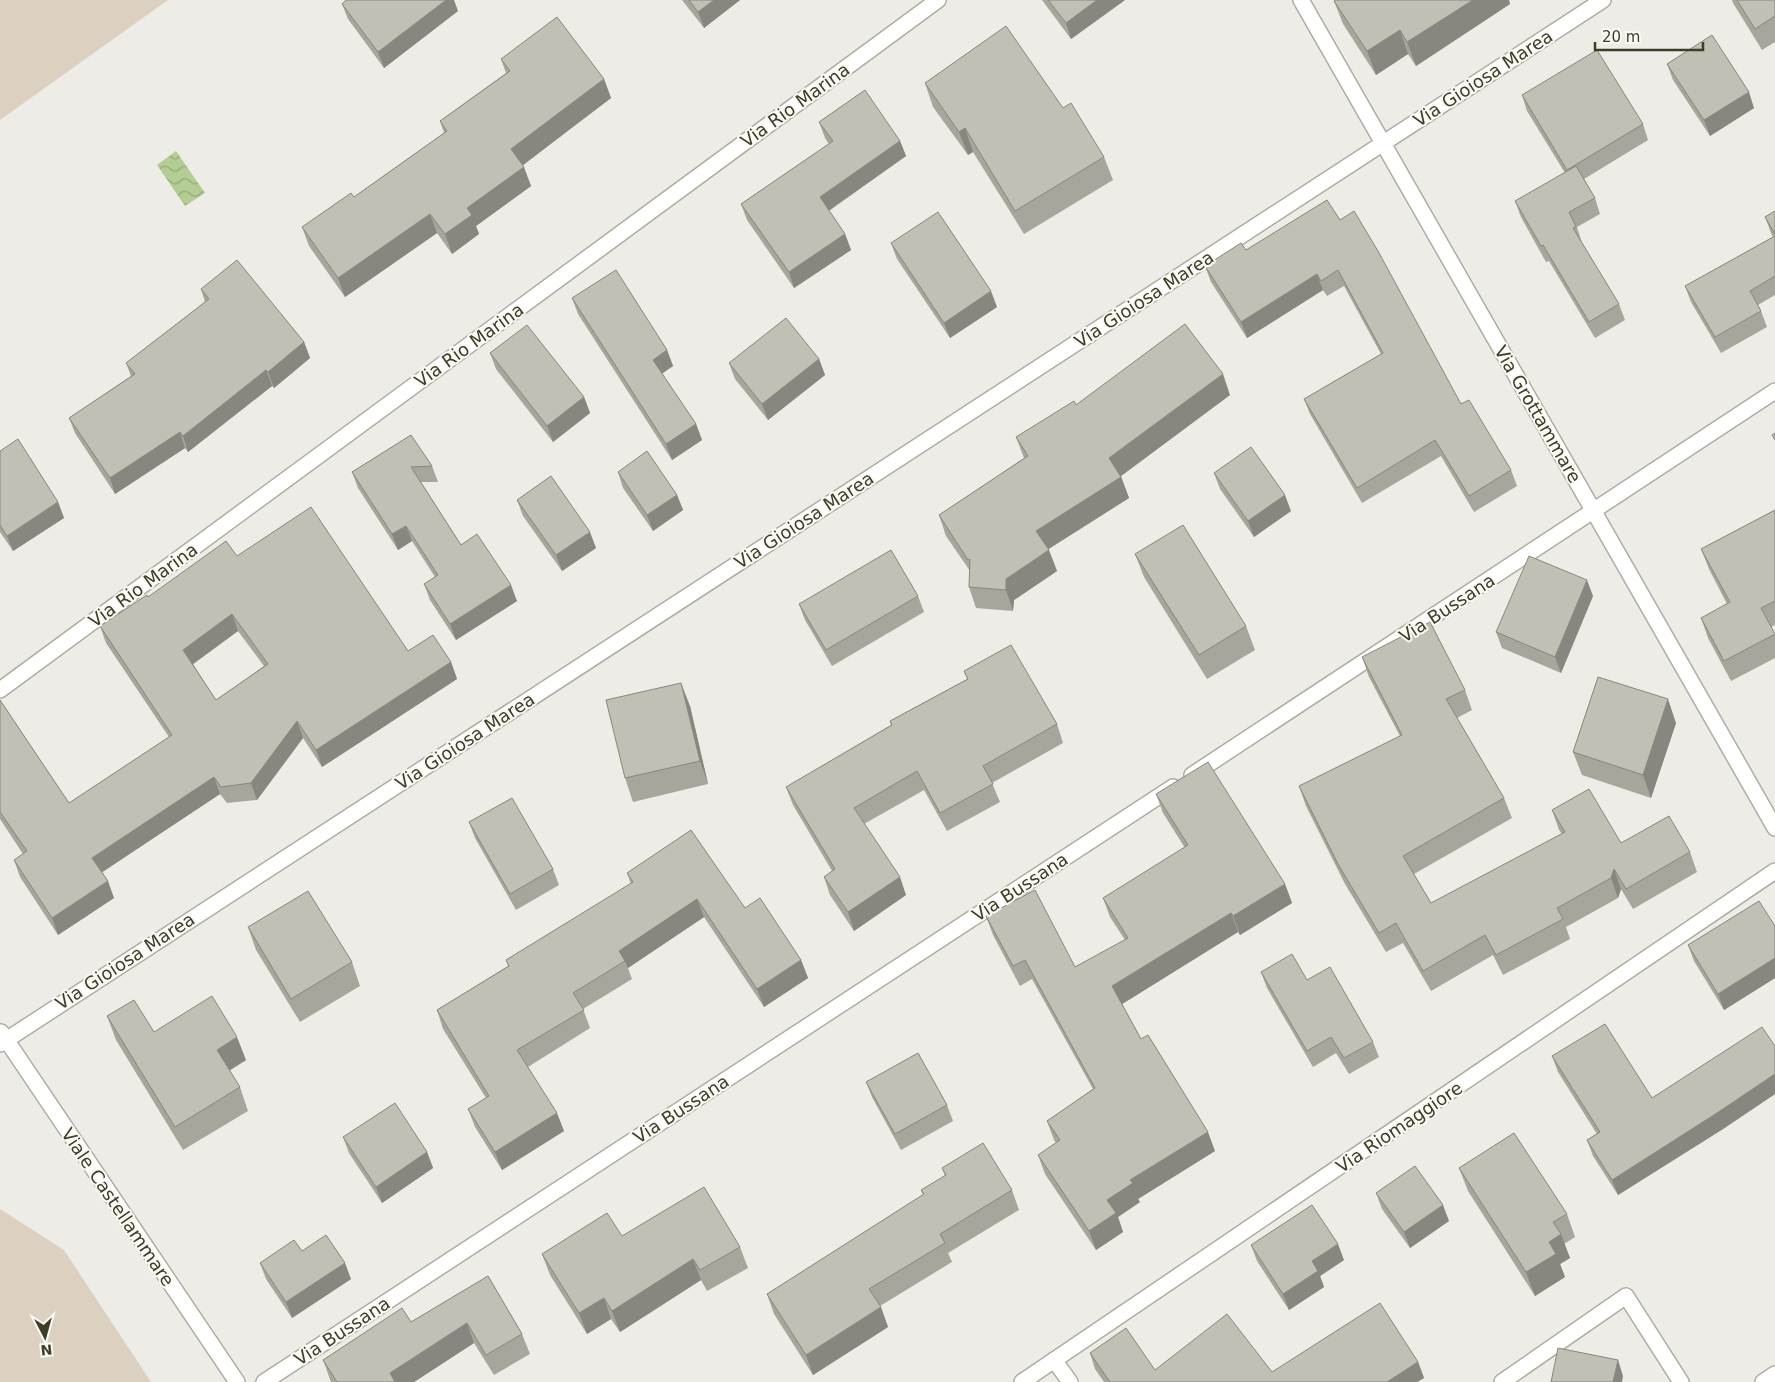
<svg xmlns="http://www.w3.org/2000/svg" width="1775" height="1382" viewBox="0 0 1775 1382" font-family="'DejaVu Sans',sans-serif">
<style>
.park{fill:#dcd0c1}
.water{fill:url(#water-waves)}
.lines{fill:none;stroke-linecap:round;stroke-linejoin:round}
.street-casing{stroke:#afada1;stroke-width:18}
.street{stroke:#fff;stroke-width:15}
.wall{fill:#a7a59c;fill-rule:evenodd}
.shaded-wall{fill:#88867f}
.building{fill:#c2c0b5;stroke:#88867f;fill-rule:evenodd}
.labels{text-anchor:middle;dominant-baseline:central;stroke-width:4;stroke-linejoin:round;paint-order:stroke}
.street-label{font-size:18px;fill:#3e3e26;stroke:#faf9f6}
</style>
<defs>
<pattern id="water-waves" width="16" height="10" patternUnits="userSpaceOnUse" patternTransform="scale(1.25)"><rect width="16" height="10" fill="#b4cd94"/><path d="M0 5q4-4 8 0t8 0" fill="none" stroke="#94a879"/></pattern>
</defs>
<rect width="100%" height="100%" fill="#eeece6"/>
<!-- park -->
<g class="park">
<path d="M0 0H168L0 120Z"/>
<path d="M0 1209 64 1250 151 1382H0Z"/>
</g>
<!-- water -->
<path class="water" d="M176 151 205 193 185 206 157 165Z"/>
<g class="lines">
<!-- street casing -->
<g class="street-casing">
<g id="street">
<path d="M1301 0 1775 828"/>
<path d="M0 690 938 0"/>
<path d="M1192 775 1775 391"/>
<path d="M1 1032 237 1382"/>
<path d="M0 1044 1603 0"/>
<path d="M1054 1360 1070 1382"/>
<path d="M264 1382 1173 787"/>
<path d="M1022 1382 1775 871"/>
<path d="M1502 1382 1626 1296 1681 1382"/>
<path d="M1763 1382 1775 1374"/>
</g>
</g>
<!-- street -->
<use href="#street" class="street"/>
</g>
<!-- wall -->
<g class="wall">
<path d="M682 0H740L704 28Z"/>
<path d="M1042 0H1125L1071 39Z"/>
<path d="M1335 0H1509L1510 4 1416 66 1408 54 1376 75 1343 24 1334 1Z"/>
<path d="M1732 0H1775V42L1762 50 1733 3Z"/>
<path d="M342 4 458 11 384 68 348 19Z"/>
<path d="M501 59 604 79 611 98 522 165 531 186 476 226 479 234 452 254 437 233 345 297 309 246 302 227 354 197 444 133 440 121 506 73Z"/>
<path d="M1667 64 1754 108 1710 136 1673 80Z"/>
<path d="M925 83 1104 157 1113 180 1024 234 973 152 968 155 933 107Z"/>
<path d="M1522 95 1643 124 1648 140 1584 179 1595 198 1600 214 1577 227 1582 243 1619 304 1625 320 1595 338 1549 261 1546 262 1521 217 1515 201 1565 173 1527 111Z"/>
<path d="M819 122 900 141 906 156 829 211 845 234 851 250 794 288 747 220 741 204 829 144 825 138Z"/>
<path d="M1327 200 1461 404 1511 470 1517 486 1474 512 1441 456 1362 503 1310 414 1304 399 1381 354 1344 286 1327 296 1323 290 1247 338 1211 282 1205 266 1246 250Z"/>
<path d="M1775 211V295L1758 305 1761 311 1767 327 1721 353 1691 302 1685 286 1773 237 1771 233 1765 217Z"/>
<path d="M891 243 997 307 950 338 897 259Z"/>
<path d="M201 289 304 342 310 358 274 388 272 386 188 452 185 448 115 494 75 433 69 418 131 376 126 363 205 302Z"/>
<path d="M572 298 667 350 673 366 662 374 696 424 702 440 672 460 578 314Z"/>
<path d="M490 353 584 397 590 413 553 442 496 369Z"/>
<path d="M819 359 825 375 768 420 735 379 729 363Z"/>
<path d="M1230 395 1121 476 1129 498 1048 549 1057 571 1014 600 1013 611 976 608 969 587 970 571 946 536 939 515 1024 458 1016 437 1076 405Z"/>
<path d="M411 435 432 466 438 482H421L461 545 517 601 456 640 430 600 424 584 435 577 412 541 398 550 358 488 352 472Z"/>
<path d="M0 451 58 502 64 518 13 551 0 532Z"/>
<path d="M618 472 677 495 683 510 653 531 623 488Z"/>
<path d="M1214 473 1291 511 1254 537 1220 489Z"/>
<path d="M517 500 596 548 562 571 523 516Z"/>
<path d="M1775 510V625L1771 627 1775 635V658L1731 681 1708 638 1701 618 1727 604 1709 569 1701 549Z"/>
<path d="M1135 554 1246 626 1255 650 1207 679 1144 577Z"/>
<path d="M237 556 408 651 451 662 457 679 322 767 303 738 257 800 227 803 220 794 102 872 114 898 58 935 20 877 14 860 23 854 0 819V700L69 803 169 737 106 643 100 626 148 597ZM238 631 264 666 216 700 193 664Z"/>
<path d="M918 596 924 612 832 666 805 620 799 604Z"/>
<path d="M1593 596 1561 673 1502 648 1496 632Z"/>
<path d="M1362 657 1465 690 1472 710 1457 718 1504 798 1512 818 1414 874 1431 903 1562 834 1559 830 1552 810 1621 843 1690 852 1697 872 1633 909 1621 889 1618 898 1566 927 1570 939 1503 975 1493 955 1431 991 1403 943 1386 952 1345 884 1306 806 1299 786 1400 736 1369 677Z"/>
<path d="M964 671 1057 724 1063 743 992 783 1000 802 947 831 924 790 864 824 906 895 854 931 830 895 824 877 832 871 793 805 786 787 891 725 890 721 967 679Z"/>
<path d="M690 706 708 784 633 802 625 778Z"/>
<path d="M1676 723 1651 798 1582 775 1573 752Z"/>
<path d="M1156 794 1285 884 1292 903 1240 935 1238 932 1122 1004 1141 1039 1215 1151 1138 1199 1140 1202 1118 1217 1123 1232 1096 1250 1045 1174 1038 1155 1056 1143 1054 1140 1047 1121 1093 1089 1032 979 1020 986 993 935 986 916 1075 967 1125 940 1110 917 1103 898 1185 848 1163 813Z"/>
<path d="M469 822 553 869 559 885 516 910 475 838Z"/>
<path d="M627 873 745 908 801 960 808 978 764 1007 704 917 628 968 632 979 583 1009 590 1028 528 1067 564 1131 502 1170 475 1127 468 1109 486 1098 443 1029 437 1010 508 966 506 960 631 884Z"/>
<path d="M1775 926V978L1724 1010 1694 961 1688 945Z"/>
<path d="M248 927 352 962 360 986 300 1022 256 950Z"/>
<path d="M1261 972 1307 980 1373 1042 1379 1057 1349 1074 1336 1053 1313 1067 1267 988Z"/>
<path d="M107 1016 154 1032 246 1060 229 1071 240 1087 248 1111 183 1150 116 1040Z"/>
<path d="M1775 1046V1094L1723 1129 1618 1195 1593 1156 1587 1140 1597 1134 1558 1072 1552 1056 1652 1098Z"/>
<path d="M866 1082 947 1105 953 1121 901 1150 872 1097Z"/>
<path d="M343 1137 427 1152 433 1168 382 1203 349 1153Z"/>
<path d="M942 1168 1012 1190 1019 1210 948 1253 952 1262 880 1306 888 1327 813 1375 774 1314 767 1294 923 1195 921 1190 945 1176Z"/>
<path d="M1459 1168 1567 1214 1575 1237 1564 1244 1570 1258 1560 1264 1565 1277 1535 1296 1468 1191Z"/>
<path d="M1376 1193 1449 1221 1410 1248 1382 1209Z"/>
<path d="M622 1236 740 1247 748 1268 707 1291 701 1280 620 1332 611 1319 587 1334 550 1275 542 1254Z"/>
<path d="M1251 1245 1344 1260 1320 1276 1324 1287 1289 1310 1257 1261Z"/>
<path d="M302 1251 351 1279 292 1318 266 1279 260 1263Z"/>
<path d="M488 1276 522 1334 530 1354 494 1375 474 1343 414 1382H331L323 1360 411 1322Z"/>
<path d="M1090 1353 1155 1370 1272 1372 1418 1362 1424 1378 1417 1382H1104L1095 1369Z"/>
</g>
<!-- shaded-wall -->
<g class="shaded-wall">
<path d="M446 0H454L458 11 384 68 378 52Z"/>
<path d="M714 0H740L704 28 698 12Z"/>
<path d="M1097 0H1125L1071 39 1066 23Z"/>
<path d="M1473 0H1509L1510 4 1416 66 1407 42Z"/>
<path d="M1400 30 1408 54 1376 75 1367 51Z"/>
<path d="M604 79 611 98 518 169 511 149Z"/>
<path d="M1749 92 1754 108 1710 136 1704 120Z"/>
<path d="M965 128 973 152 968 155 959 132Z"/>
<path d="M900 141 906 156 825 213 820 197Z"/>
<path d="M524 167 531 186 476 226 479 234 452 254 445 234 467 208Z"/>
<path d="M430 214 437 233 345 297 338 278Z"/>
<path d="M845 234 851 250 794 288 789 272Z"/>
<path d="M1317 274 1323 290 1247 338 1241 322Z"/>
<path d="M991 291 997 307 950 338 944 323Z"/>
<path d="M304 342 310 358 274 388 268 372Z"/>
<path d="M667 350 673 366 658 376 653 360Z"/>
<path d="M819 359 825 375 768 420 762 404Z"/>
<path d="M266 370 272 386 188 452 183 436Z"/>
<path d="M1223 374 1230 395 1117 479 1109 458Z"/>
<path d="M584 397 590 413 553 442 547 426Z"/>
<path d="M696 424 702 440 672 460 666 444Z"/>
<path d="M180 432 185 448 115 494 110 478Z"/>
<path d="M1121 477 1129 498 1044 552 1036 531Z"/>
<path d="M677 495 683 510 653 531 647 515Z"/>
<path d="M1285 495 1291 511 1254 537 1248 521Z"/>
<path d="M58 502 64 518 13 551 7 536Z"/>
<path d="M406 526 412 541 398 550 392 534Z"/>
<path d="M590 532 596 548 562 571 556 555Z"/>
<path d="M1049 550 1057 571 1014 600 1013 611 1006 590V579Z"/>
<path d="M1587 580 1593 596 1561 673 1555 657Z"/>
<path d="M511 585 517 601 456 640 450 624Z"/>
<path d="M232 614 238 631 189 667 183 650Z"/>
<path d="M451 662 457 679 322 767 316 750Z"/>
<path d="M681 683 690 706 708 784 700 761Z"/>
<path d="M1668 699 1676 723 1651 798 1643 775Z"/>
<path d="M297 721 303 738 257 800 251 783Z"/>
<path d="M214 777 220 794 98 875 92 858Z"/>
<path d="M1614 869 1621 889 1618 898 1611 878Z"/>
<path d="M900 877 906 895 854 931 848 912Z"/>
<path d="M108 881 114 898 58 935 52 918Z"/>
<path d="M1285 884 1292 903 1240 935 1233 916Z"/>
<path d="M697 899 704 917 628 968 625 961 619 951Z"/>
<path d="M1231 913 1238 932 1119 1006 1112 986Z"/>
<path d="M1775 958V978L1724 1010 1718 994Z"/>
<path d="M801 960 808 978 764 1007 757 989Z"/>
<path d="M237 1037 246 1060 225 1073 217 1050Z"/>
<path d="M1775 1074V1094L1723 1129 1618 1195 1612 1180Z"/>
<path d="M557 1113 564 1131 502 1170 495 1152Z"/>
<path d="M1208 1132 1215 1151 1138 1199 1140 1202 1118 1217 1123 1232 1096 1250 1089 1231 1107 1200 1130 1180Z"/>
<path d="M427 1152 433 1168 382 1203 376 1187Z"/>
<path d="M1443 1205 1449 1221 1410 1248 1404 1232Z"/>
<path d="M1561 1234 1570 1258 1560 1264 1565 1277 1535 1296 1526 1272 1549 1242Z"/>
<path d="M1338 1244 1344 1260 1320 1276 1324 1287 1289 1310 1283 1294 1312 1261Z"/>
<path d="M693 1259 701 1280 620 1332 612 1311Z"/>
<path d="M345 1263 351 1279 292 1318 286 1302Z"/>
<path d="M604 1298 611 1319 587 1334 579 1313Z"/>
<path d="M881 1307 888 1327 813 1375 806 1355Z"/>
<path d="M467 1323 474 1343 414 1382H393L390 1373Z"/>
<path d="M1618 1360 1623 1376 1622 1382H1613Z"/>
<path d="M1418 1362 1424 1378 1417 1382H1387Z"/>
</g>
<!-- building -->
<g class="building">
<path d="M346 0H446L378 52 342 4Z"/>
<path d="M689 0H714L698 12Z"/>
<path d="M1048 0H1097L1066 23Z"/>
<path d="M1335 0H1473L1407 42 1400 30 1367 51 1334 1Z"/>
<path d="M1737 0H1775V16L1755 29Z"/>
<path d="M557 17 604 79 511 149 524 167 467 208 472 215 445 234 430 214 338 278 302 227 351 193 354 197 447 131 440 121 510 71 501 59Z"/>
<path d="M1006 26 1063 108 1071 103 1104 157 1015 211 965 128 959 132 925 83Z"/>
<path d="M1712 35 1749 92 1704 120 1667 64Z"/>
<path d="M1597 50 1643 124 1567 170 1522 95Z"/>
<path d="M865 90 900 141 820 197 845 234 789 272 741 204 833 141 819 122Z"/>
<path d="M1576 166 1595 198 1569 212 1576 227 1573 228 1619 304 1589 322 1543 245 1541 246 1515 201Z"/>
<path d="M1327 200 1340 220 1354 211 1378 251 1461 404 1469 400 1511 470 1469 496 1435 440 1357 488 1304 399 1383 353 1338 270 1321 281 1317 274 1241 322 1205 266 1241 243 1246 250Z"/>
<path d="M1775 211V234L1765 217Z"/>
<path d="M938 212 991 291 944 323 891 243Z"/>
<path d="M1775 236V276L1750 291 1761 311 1715 337 1685 286Z"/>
<path d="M237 260 304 342 268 372 266 370 183 436 180 432 110 478 69 418 135 374 126 363 209 299 201 289Z"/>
<path d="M616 270 667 350 653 360 696 424 666 444 572 298Z"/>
<path d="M786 318 819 359 762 404 729 363Z"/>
<path d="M1185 324 1223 374 1109 458 1121 477 1036 531 1049 550 1006 579V590L969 587 970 559 968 560 939 515 1028 456 1016 437 1074 401 1076 405Z"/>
<path d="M527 325 584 397 547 426 490 353Z"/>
<path d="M1775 433V440L1772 435Z"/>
<path d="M411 435 432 466 411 467 461 545 477 534 511 585 450 624 424 584 438 575 406 526 392 534 352 472Z"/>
<path d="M18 439 58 502 7 536 0 525V451Z"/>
<path d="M1251 447 1285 495 1248 521 1214 473Z"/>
<path d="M647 451 677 495 647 515 618 472Z"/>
<path d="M551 476 590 532 556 555 517 500Z"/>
<path d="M311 507 408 651 433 635 451 662 316 750 297 721 251 783 221 787 214 777 92 858 108 881 52 918 14 860 27 851 0 812V700L69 803 172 735 100 626 147 595 148 597 226 541 237 556ZM232 614 268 664 216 700 183 650Z"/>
<path d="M1775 510V601L1761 608 1775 634 1724 661 1701 618 1730 602 1701 549Z"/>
<path d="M1183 525 1246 626 1199 655 1135 554Z"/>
<path d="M891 550 918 596 826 650 799 604Z"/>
<path d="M1529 556 1587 580 1555 657 1496 632Z"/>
<path d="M1430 622 1465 690 1446 699 1504 798 1403 856 1431 903 1565 832 1552 810 1589 789 1621 843 1669 816 1690 852 1626 889 1614 869 1611 878 1557 908 1563 919 1496 955 1485 935 1423 971 1396 923 1379 933 1338 864 1299 786 1402 735 1362 657Z"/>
<path d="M1011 645 1057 724 983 766 993 784 940 813 917 771 854 808 900 877 848 912 824 877 835 869 786 787 892 725 890 721 968 679 964 671Z"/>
<path d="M1598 677 1668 699 1643 775 1573 752Z"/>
<path d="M681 683 700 761 625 778 606 700Z"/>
<path d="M1208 762 1285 884 1233 916 1231 913 1112 986 1141 1039 1148 1035 1208 1132 1130 1180 1133 1183 1107 1200 1116 1213 1089 1231 1038 1155 1060 1140 1047 1121 1095 1088 1025 960 1013 966 986 916 1035 890 1075 967 1128 938 1103 898 1188 845 1156 794Z"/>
<path d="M512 798 553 869 510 894 469 822Z"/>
<path d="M691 830 745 908 760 898 801 960 757 989 697 899 619 951 625 961 573 993 584 1010 517 1050 557 1113 495 1152 468 1109 489 1096 437 1010 509 966 506 960 633 882 627 873Z"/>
<path d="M308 891 352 962 291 999 248 927Z"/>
<path d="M1759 901 1775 926V958L1718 994 1688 945Z"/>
<path d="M1292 954 1307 980 1330 967 1373 1042 1344 1058 1331 1037 1307 1051 1261 972Z"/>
<path d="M212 996 237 1037 217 1050 240 1087 175 1127 107 1016 134 1000 154 1032Z"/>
<path d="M1605 1024 1652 1098 1762 1027 1775 1046V1074L1717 1113 1612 1180 1587 1140 1600 1132 1552 1056Z"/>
<path d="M918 1053 947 1105 895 1134 866 1082Z"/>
<path d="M395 1103 427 1152 376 1187 343 1137Z"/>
<path d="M1514 1133 1567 1214 1553 1222 1561 1234 1549 1242 1556 1254 1526 1272 1459 1168Z"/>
<path d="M983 1143 1012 1190 940 1234 945 1243 869 1289 881 1307 806 1355 767 1294 924 1194 921 1190 946 1175 942 1168Z"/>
<path d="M1415 1166 1443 1205 1404 1232 1376 1193Z"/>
<path d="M704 1187 740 1247 700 1270 693 1259 612 1311 604 1298 579 1313 542 1254 607 1213 622 1236Z"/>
<path d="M1312 1205 1338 1244 1312 1261 1318 1271 1283 1294 1251 1245Z"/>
<path d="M326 1235 345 1263 286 1302 260 1263 294 1240 302 1251Z"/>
<path d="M488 1276 522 1334 486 1355 467 1323 390 1373 395 1382H337L323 1360 402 1308 411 1322Z"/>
<path d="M1380 1303 1418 1362 1387 1382H1110L1090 1353 1126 1328 1155 1370 1227 1314 1272 1372Z"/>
<path d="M1558 1348 1618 1360 1613 1382H1551Z"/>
</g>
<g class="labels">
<!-- street labels -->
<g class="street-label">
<text transform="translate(1483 78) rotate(-33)">Via Gioiosa Marea</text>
<text transform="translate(795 105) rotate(-36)">Via Rio Marina</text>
<text transform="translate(1144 299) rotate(-33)">Via Gioiosa Marea</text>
<text transform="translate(469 345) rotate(-36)">Via Rio Marina</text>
<text transform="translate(1538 414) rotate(60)">Via Grottammare</text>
<text transform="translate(804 520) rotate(-33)">Via Gioiosa Marea</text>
<text transform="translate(143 585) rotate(-36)">Via Rio Marina</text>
<text transform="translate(1447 608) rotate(-33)">Via Bussana</text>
<text transform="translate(465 741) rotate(-33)">Via Gioiosa Marea</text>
<text transform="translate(1020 887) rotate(-33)">Via Bussana</text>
<text transform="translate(125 961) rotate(-33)">Via Gioiosa Marea</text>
<text transform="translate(681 1109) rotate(-33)">Via Bussana</text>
<text transform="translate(1399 1127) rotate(-34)">Via Riomaggiore</text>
<text transform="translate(118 1207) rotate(56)">Viale Castellammare</text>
<text transform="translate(342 1331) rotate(-33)">Via Bussana</text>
</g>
</g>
<!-- north arrow -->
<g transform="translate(45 1337) rotate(174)" stroke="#faf9f6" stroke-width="4" paint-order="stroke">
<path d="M0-4L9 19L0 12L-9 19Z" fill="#3e3e26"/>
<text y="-8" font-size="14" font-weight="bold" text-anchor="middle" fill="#3e3e26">N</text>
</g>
<!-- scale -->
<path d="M1595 42v8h108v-8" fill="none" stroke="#3e3e26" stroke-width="2.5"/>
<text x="1602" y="42" font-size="15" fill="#3e3e26" stroke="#faf9f6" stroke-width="4" paint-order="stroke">20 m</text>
</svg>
